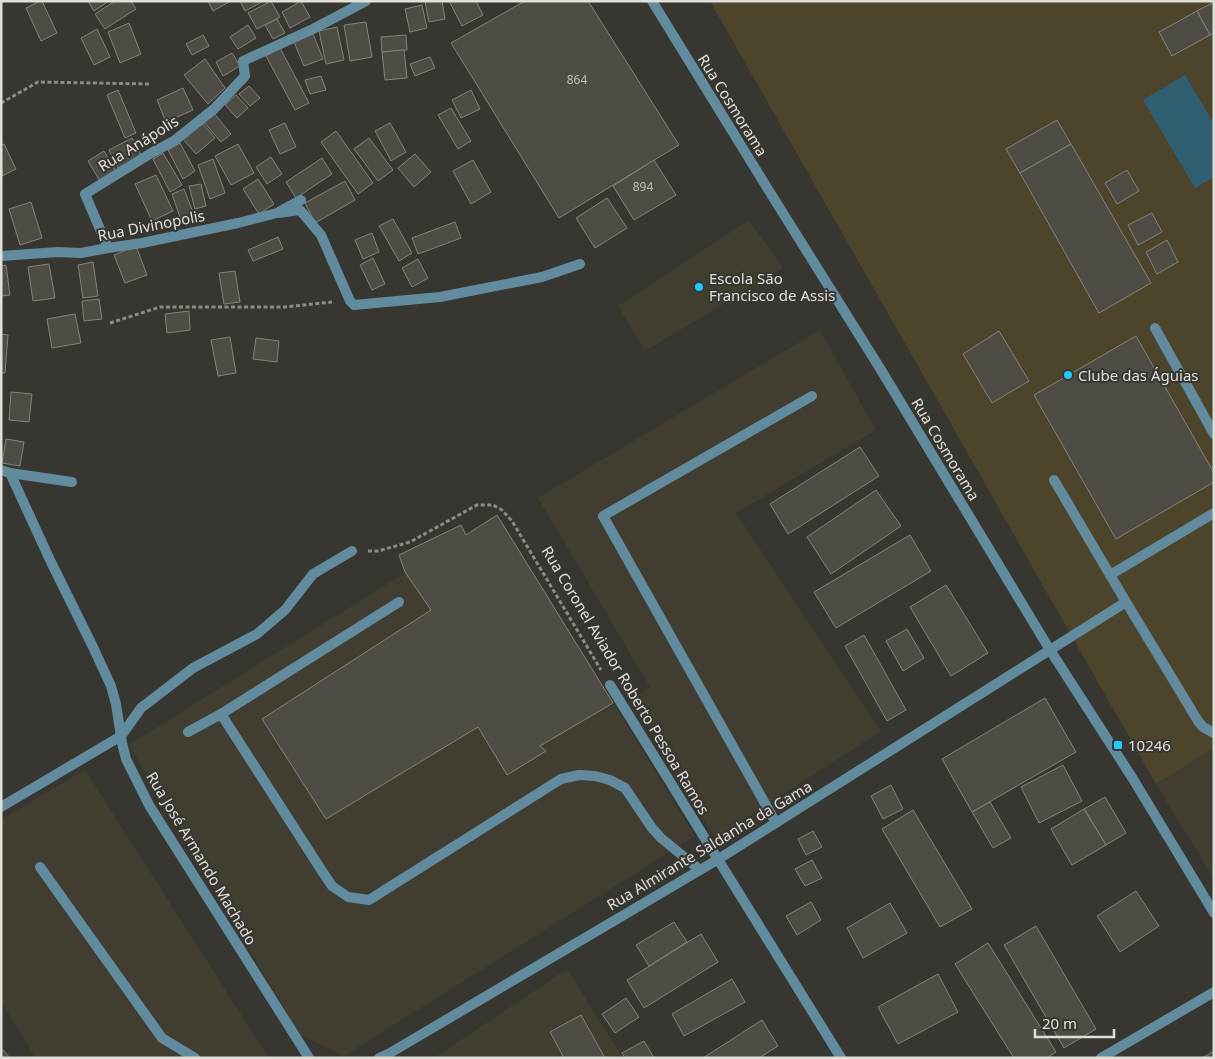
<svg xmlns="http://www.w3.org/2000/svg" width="1215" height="1059" viewBox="0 0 1215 1059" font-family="'Noto Sans',sans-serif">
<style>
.built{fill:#413e31}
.green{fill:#4c452b}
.water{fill:#305f72}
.building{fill:#4e4c45;stroke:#84827b}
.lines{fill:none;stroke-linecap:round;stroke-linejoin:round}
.path{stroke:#8d8b86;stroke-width:3;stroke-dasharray:4 2.5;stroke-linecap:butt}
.service{stroke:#628c9e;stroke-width:10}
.minor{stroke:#628c9e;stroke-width:10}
.poi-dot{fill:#1fc9fd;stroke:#383630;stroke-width:2}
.labels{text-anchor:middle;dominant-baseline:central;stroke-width:4;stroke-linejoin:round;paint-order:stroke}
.number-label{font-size:12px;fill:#bcbab5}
.street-label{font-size:15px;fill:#e0dfda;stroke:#383630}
.poi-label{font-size:15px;fill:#e0dfda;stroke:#383630;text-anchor:start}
</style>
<rect width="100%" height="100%" fill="#383630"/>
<!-- built -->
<g class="built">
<path d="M749 220 783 268 645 351 618 306Z"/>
<path d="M820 330 876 430 736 513 881 731 715 838 632 699 650 687 538 498Z"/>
<path d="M497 515 695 836 344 1056 300 1035 129 745 405 573 399 555 461 525 466 534Z"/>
<path d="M1214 748V879L1156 784Z"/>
<path d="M85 770 269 1058H35L1 1001V819Z"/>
<path d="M567 969 623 1058H434Z"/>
</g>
<!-- green -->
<path class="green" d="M710 1H1214V748L1156 784Z"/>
<!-- water -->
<path class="water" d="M1185 75 1214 124V177L1195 188 1143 100Z"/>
<!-- building -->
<g class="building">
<path d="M40 1H42L57 33 41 41 26 8Z"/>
<path d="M88 1H109L94 11Z"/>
<path d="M115 1H131L136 9 105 29 95 14Z"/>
<path d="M208 1H231L213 11Z"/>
<path d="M240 1H264L245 11Z"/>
<path d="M271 1 280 17 257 29 248 13Z"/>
<path d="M301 1 310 17 290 28 282 12Z"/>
<path d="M425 1H442L445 19 429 22Z"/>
<path d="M449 1H476L483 15 462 26Z"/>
<path d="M525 1H588L679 145 559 218 451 43Z"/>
<path d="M1214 2V33L1210 35 1197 11Z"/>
<path d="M422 5 427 28 410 32 405 9Z"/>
<path d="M1197 11 1210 35 1172 56 1159 32Z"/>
<path d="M277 19 285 33 273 39 265 25Z"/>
<path d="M366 22 372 57 350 61 344 25Z"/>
<path d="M129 23 141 54 120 63 108 32Z"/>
<path d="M248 25 256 38 238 49 230 37Z"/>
<path d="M337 27 344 60 326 64 319 31Z"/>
<path d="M97 29 110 57 94 65 81 38Z"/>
<path d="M313 34 323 59 304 66 294 42Z"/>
<path d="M203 35 209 46 192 55 186 44Z"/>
<path d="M406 35 407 50 382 52 381 37Z"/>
<path d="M280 48 309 103 295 110 266 56Z"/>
<path d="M404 50 407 78 385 80 382 52Z"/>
<path d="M232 53 240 66 223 76 216 62Z"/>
<path d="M430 57 435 68 415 76 410 64Z"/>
<path d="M205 59 225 88 208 104 184 75Z"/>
<path d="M321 76 326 90 310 94 305 80Z"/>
<path d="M249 86 260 98 250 106 239 94Z"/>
<path d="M183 88 193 110 166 122 157 100Z"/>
<path d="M118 90 136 133 125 138 107 95Z"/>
<path d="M471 90 480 109 461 118 452 100Z"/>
<path d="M236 95 248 108 237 118 225 105Z"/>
<path d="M451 108 471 141 458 149 438 115Z"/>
<path d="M213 112 231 134 221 142 203 121Z"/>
<path d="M1057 120 1071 144 1020 173 1006 149Z"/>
<path d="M202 123 215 138 196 154 183 139Z"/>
<path d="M285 123 296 147 280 154 269 130Z"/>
<path d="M390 123 406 152 391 161 375 131Z"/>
<path d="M336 131 373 183 358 194 321 142Z"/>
<path d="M132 138 142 156 118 168 109 150Z"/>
<path d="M369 138 393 170 378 181 354 149Z"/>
<path d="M180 143 195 171 183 179 168 150Z"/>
<path d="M4 144 16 169 2 176 1 145Z"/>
<path d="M238 144 254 173 231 185 215 156Z"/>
<path d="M1071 144 1151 283 1099 313 1020 173Z"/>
<path d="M104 151 116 171 100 181 88 161Z"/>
<path d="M163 153 182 185 170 192 153 159Z"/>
<path d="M415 154 431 172 414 187 398 168Z"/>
<path d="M271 157 282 174 267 184 256 167Z"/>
<path d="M322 158 332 174 296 198 286 182Z"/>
<path d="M213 159 225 193 210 199 198 165Z"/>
<path d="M473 160 491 192 471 204 453 171Z"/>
<path d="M654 160 676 195 634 220 613 186Z"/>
<path d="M1127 170 1139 191 1117 204 1105 183Z"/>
<path d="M156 175 173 211 152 221 135 184Z"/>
<path d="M258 179 274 204 259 214 243 189Z"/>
<path d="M345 181 355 200 315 223 305 203Z"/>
<path d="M201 184 206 206 195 209 189 186Z"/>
<path d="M184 189 194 215 181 220 172 194Z"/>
<path d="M607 198 627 228 595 248 576 218Z"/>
<path d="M31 202 42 238 20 245 9 209Z"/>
<path d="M1152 213 1162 232 1138 245 1128 225Z"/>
<path d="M393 219 412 253 399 261 379 226Z"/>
<path d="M455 222 461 238 418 254 412 238Z"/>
<path d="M372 233 379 252 363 259 355 240Z"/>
<path d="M278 237 283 249 253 261 248 250Z"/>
<path d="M1167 240 1178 262 1157 274 1146 252Z"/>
<path d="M136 246 147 275 125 283 114 255Z"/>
<path d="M373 258 385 284 372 290 360 265Z"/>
<path d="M418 259 428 278 412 287 402 268Z"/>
<path d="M93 262 98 296 83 298 78 265Z"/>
<path d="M49 264 55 298 33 301 28 267Z"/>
<path d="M6 265 10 295 1 296V266Z"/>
<path d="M235 271 240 302 224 304 219 273Z"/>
<path d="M99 299 102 319 84 321 82 301Z"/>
<path d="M189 311 190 330 167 333 165 314Z"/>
<path d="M75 314 81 343 52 348 47 319Z"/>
<path d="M999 331 1029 381 992 403 963 354Z"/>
<path d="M1 334 8 335 5 373H1Z"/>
<path d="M1136 336 1214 473V482L1116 539 1034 395Z"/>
<path d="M230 337 236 373 218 376 211 340Z"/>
<path d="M256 338 279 341 277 362 253 359Z"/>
<path d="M11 392 32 394 29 422 9 420Z"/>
<path d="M6 439 24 442 20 466 2 463Z"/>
<path d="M860 447 879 476 788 534 770 504Z"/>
<path d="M876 490 901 526 831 574 807 537Z"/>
<path d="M497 515 613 703 540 746 546 751 507 775 478 727 326 819 262 719 431 610 405 572 399 555 461 525 466 535Z"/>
<path d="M910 535 931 571 836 628 814 592Z"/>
<path d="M946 585 988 653 951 676 910 607Z"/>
<path d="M907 629 924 658 903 671 886 641Z"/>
<path d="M864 635 906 710 887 721 845 646Z"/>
<path d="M1045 698 1076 752 972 812 942 759Z"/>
<path d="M1063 765 1082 801 1039 823 1021 787Z"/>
<path d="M891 785 903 809 883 819 871 796Z"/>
<path d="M1105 797 1126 833 1106 845 1084 809Z"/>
<path d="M990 802 1011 838 993 848 972 812Z"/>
<path d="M1084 809 1106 845 1072 865 1051 829Z"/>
<path d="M913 810 972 909 940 927 882 829Z"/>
<path d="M813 831 822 847 806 855 798 839Z"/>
<path d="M812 860 822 878 805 886 795 869Z"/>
<path d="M1136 891 1159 926 1120 952 1097 916Z"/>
<path d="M811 902 821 920 797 935 786 916Z"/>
<path d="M890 903 907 933 863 958 847 928Z"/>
<path d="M674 922 687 942 649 966 636 945Z"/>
<path d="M1036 926 1096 1029 1064 1048 1004 945Z"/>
<path d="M701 934 718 962 644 1008 627 980Z"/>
<path d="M988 943 1056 1052 1047 1058H1014L955 964Z"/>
<path d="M938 974 958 1012 898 1044 878 1007Z"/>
<path d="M732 979 745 1002 684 1036 672 1014Z"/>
<path d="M626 998 639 1017 615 1033 602 1014Z"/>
<path d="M581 1015 605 1058H564L550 1032Z"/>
<path d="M762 1020 778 1046 759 1058H703Z"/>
<path d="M644 1041 654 1058H625L622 1053Z"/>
<path d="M3 1050 10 1058H1V1051Z"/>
<path d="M1214 1051V1058H1202Z"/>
</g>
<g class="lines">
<!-- path -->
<g class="path">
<path d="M1 103 38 82 149 84"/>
<path d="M110 323 160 307H285L332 302"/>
<path d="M368 551H378L410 542 477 505H493L502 510 512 521 601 670"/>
</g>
<!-- service -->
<g class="service">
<path d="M278 213 300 210 321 235 350 301 354 305 440 297 542 277 580 264"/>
<path d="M108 248 85 194 153 152 174 141 214 109 245 76 243 61 313 29 366 1"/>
<path d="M1155 328 1214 434"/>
<path d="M1110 575 1214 513"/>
<path d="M1126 602 1198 721 1203 727 1214 733"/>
<path d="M1050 650 1126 602 1054 480"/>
<path d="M221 714 399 602"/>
<path d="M188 732 221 714 320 868 332 886 348 897 369 900 561 779 579 775 595 776 610 780 625 788 652 828 661 838 700 870"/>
<path d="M776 823 603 516 812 396"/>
<path d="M40 867 162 1038 195 1058"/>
</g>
<!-- minor -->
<g class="minor">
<path d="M652 1 766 186 881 370 1050 650 1133 779 1214 913"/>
<path d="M1 256 58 252 81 253 108 248 142 243 238 223 277 213 301 200"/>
<path d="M1 470 10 473 72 482"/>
<path d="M10 473 50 560 93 647 111 686 116 704 122 743 126 759 149 805 309 1058"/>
<path d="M610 685 841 1058"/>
<path d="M1 807 121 736 141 708 193 668 257 634 285 610 313 574 352 551"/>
<path d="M379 1058 390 1053 717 860 1050 650"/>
<path d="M1101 1058 1214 992"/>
</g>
</g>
<!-- markers -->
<g class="poi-dot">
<circle cx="699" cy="287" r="5"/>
<circle cx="1068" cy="375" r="5"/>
<rect x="1113" y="740" width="10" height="10" rx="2.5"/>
</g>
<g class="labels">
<!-- number labels -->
<g class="number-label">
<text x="577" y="79">864</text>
<text x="643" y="186">894</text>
</g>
<!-- street labels -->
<g class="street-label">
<text transform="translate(733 105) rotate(58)">Rua Cosmorama</text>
<text transform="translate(138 143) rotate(-32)">Rua Anápolis</text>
<text transform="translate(151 225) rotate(-11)">Rua Divinopolis</text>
<text transform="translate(946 449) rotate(59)">Rua Cosmorama</text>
<text transform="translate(626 680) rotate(59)">Rua Coronel Aviador Roberto Pessoa Ramos</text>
<text transform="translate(709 845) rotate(-31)">Rua Almirante Saldanha da Gama</text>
<text transform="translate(202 858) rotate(59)">Rua José Armando Machado</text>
</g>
<!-- poi labels -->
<g class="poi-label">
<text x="709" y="278">Escola São<tspan x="709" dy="17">Francisco de Assis</tspan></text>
<text x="1078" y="375">Clube das Águias</text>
<text x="1128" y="745">10246</text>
</g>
</g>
<!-- border -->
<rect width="1215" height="1059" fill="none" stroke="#e0dfda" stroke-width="5"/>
<!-- scale -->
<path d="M1035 1029v8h79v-8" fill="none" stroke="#e0dfda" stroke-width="2.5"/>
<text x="1042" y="1029" font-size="15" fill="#e0dfda" stroke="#383630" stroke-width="4" paint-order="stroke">20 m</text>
</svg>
